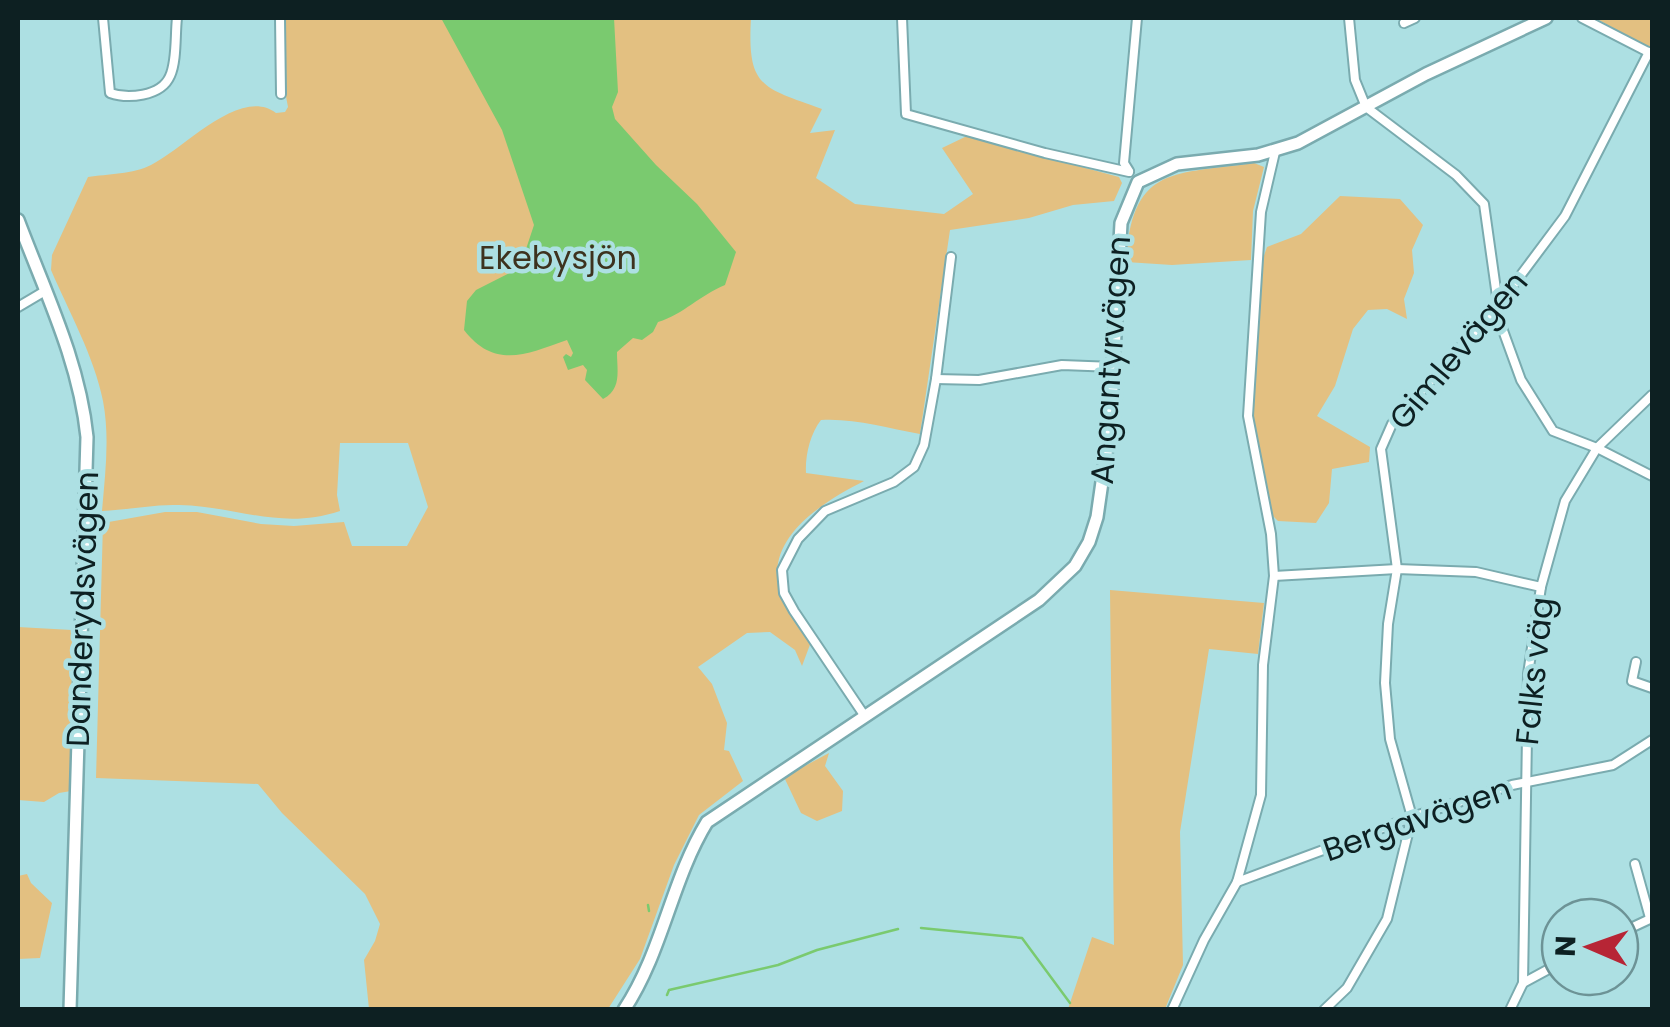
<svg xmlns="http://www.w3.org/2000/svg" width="1670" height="1027" viewBox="0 0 1670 1027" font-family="Poppins,sans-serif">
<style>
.green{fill:#e3c081}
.water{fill:#7aca6f}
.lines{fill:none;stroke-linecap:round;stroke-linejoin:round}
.stream{stroke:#7aca6f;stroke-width:2.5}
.street-casing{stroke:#7aabaf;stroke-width:12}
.secondary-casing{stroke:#7aabaf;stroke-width:16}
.street{stroke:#fff;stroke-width:8}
.secondary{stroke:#fff;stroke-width:11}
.labels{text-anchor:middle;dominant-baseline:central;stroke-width:9;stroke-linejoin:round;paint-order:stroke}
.park-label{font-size:32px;fill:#3d321e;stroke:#ade0e3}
.street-label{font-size:32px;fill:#0d2022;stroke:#ade0e3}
</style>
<rect width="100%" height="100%" fill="#ade0e3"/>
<!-- green -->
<g class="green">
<path d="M283 18H751C747 88 762 87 822 109L810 133 835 130 816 178 855 204 944 214 973 194 942 148 967 136 1119 177 1122 183 1114 201 1073 205 1029 218 950 230 920 434C886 428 854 418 821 420 810 434 805 456 806 473L864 481C825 501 766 536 779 588 784 607 801 626 811 642L802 666 795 650 770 632 747 633 698 667 712 684 727 723 724 750 729 751 743 781 699 815 674 865 640 959 608 1009H369L364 960 375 941 380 924 365 894 282 813 258 784 96 778 103 523 165 512H197L261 524 294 526 344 522 352 546H407L428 507 408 443H340L337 495 340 511C280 531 237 506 179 505 154 504 127 510 102 511 105 475 110 438 103 401 94 356 69 312 51 270L52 255 88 177C107 174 134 174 151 165 184 149 240 86 276 113L285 112 288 107 283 81Z"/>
<path d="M1595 18H1652V49Z"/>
<path d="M1254 163 1264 167 1253 211 1251 260 1172 265 1126 262C1132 164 1174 175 1254 163Z"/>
<path d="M1340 196 1400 199 1423 225 1412 250 1414 273 1404 299 1407 319 1387 309 1368 310 1353 329 1335 386 1317 416 1370 447 1369 462 1332 469 1329 503 1316 523 1278 521 1273 516 1253 416 1262 261 1267 247 1301 234Z"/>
<path d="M1110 590 1264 603 1258 654 1209 649 1180 832 1183 965 1165 1009H1068L1092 937 1114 945Z"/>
<path d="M18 627 72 630 71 791 59 793 44 802 18 800Z"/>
<path d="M829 753 825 766 843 791 842 811 817 821 801 813 784 777Z"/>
<path d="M27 874 31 883 52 903 40 958 18 959V876Z"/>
</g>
<!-- water -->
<path class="water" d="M441 18H614L618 92 612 107 615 119 656 165 697 204 736 252 725 285C700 295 684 314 658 322L653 332 642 340 633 338 617 352C617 371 622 389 603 399L585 380 587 370 583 365 568 370 563 357 566 354 571 357 573 353 567 340C527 354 495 370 464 330L467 301 476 290 531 262 526 249 534 225 502 130Z"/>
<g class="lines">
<!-- stream -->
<g class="stream">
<path d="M648 905 649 911"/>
<path d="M921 928 1022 938 1070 1003"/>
<path d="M667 995 669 990 778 965 817 950 898 929"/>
</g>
<!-- street casing -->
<g class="street-casing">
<g id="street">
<path d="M103 18 110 93C127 99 161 97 170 76 177 61 175 35 177 18"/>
<path d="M280 18 281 94"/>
<path d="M902 18 906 114 1045 153 1129 172"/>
<path d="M1349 18 1355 80 1366 107 1456 175 1484 204 1501 325 1521 380 1553 431 1597 448 1652 476"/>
<path d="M1582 18 1652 54"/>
<path d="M1404 23 1415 18"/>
<path d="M1129 171 1124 163 1137 18"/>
<path d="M18 307 45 291"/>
<path d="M936 379 979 380 1062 365 1114 367"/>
<path d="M1274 576 1397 569 1476 572 1541 587"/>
<path d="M1636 662 1632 681 1652 688"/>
<path d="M864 715 794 611 784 593 782 570 798 539 825 511 894 482 914 467 924 445 936 379 951 257"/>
<path d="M1635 864 1650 918"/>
<path d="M1237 882 1412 817 1512 785 1613 765 1652 740"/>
<path d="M1620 933 1652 918"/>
<path d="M1523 983 1528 674 1541 587 1565 501 1597 448 1652 395"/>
<path d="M1172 1010 1204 940 1237 882 1261 795 1263 665 1274 576 1271 534 1248 416 1261 212 1275 152"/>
<path d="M1324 1010 1347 988 1387 919 1412 817 1390 739 1385 683 1388 624 1397 569 1381 449 1392 424 1500 303 1565 216 1649 52"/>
<path d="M1510 1010 1523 983 1560 963"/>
</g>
</g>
<!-- secondary casing -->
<g class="secondary-casing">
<g id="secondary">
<path d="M18 220C45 292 79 360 87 437L70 1010"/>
<path d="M624 1010C663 951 671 881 707 822L1039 600 1075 566 1089 542 1097 517 1110 426 1121 223 1138 182 1177 164 1258 155 1298 143 1426 74 1546 18"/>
</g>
</g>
<!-- street -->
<use href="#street" class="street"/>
<!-- secondary -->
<use href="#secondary" class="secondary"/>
</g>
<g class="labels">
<!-- park labels -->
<g class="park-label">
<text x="558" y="257">Ekebysjön</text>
</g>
<!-- street labels -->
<g class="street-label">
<text transform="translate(1458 350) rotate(-50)">Gimlevägen</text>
<text transform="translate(1110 360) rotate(-86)">Angantyrvägen</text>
<text transform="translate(82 609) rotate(-88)">Danderydsvägen</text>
<text transform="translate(1534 671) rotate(-84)">Falks väg</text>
<text transform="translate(1417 819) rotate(-19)">Bergavägen</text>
</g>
</g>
<!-- border -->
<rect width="1670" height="1027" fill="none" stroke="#0d2022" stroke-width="40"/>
<!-- north arrow -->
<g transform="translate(1590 947) rotate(272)"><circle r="48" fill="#ade0e3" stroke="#6d9396" stroke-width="2.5"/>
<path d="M0-8L18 38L0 25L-18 38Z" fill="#b72535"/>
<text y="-15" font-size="28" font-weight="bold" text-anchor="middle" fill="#0d2022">N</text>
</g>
</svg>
